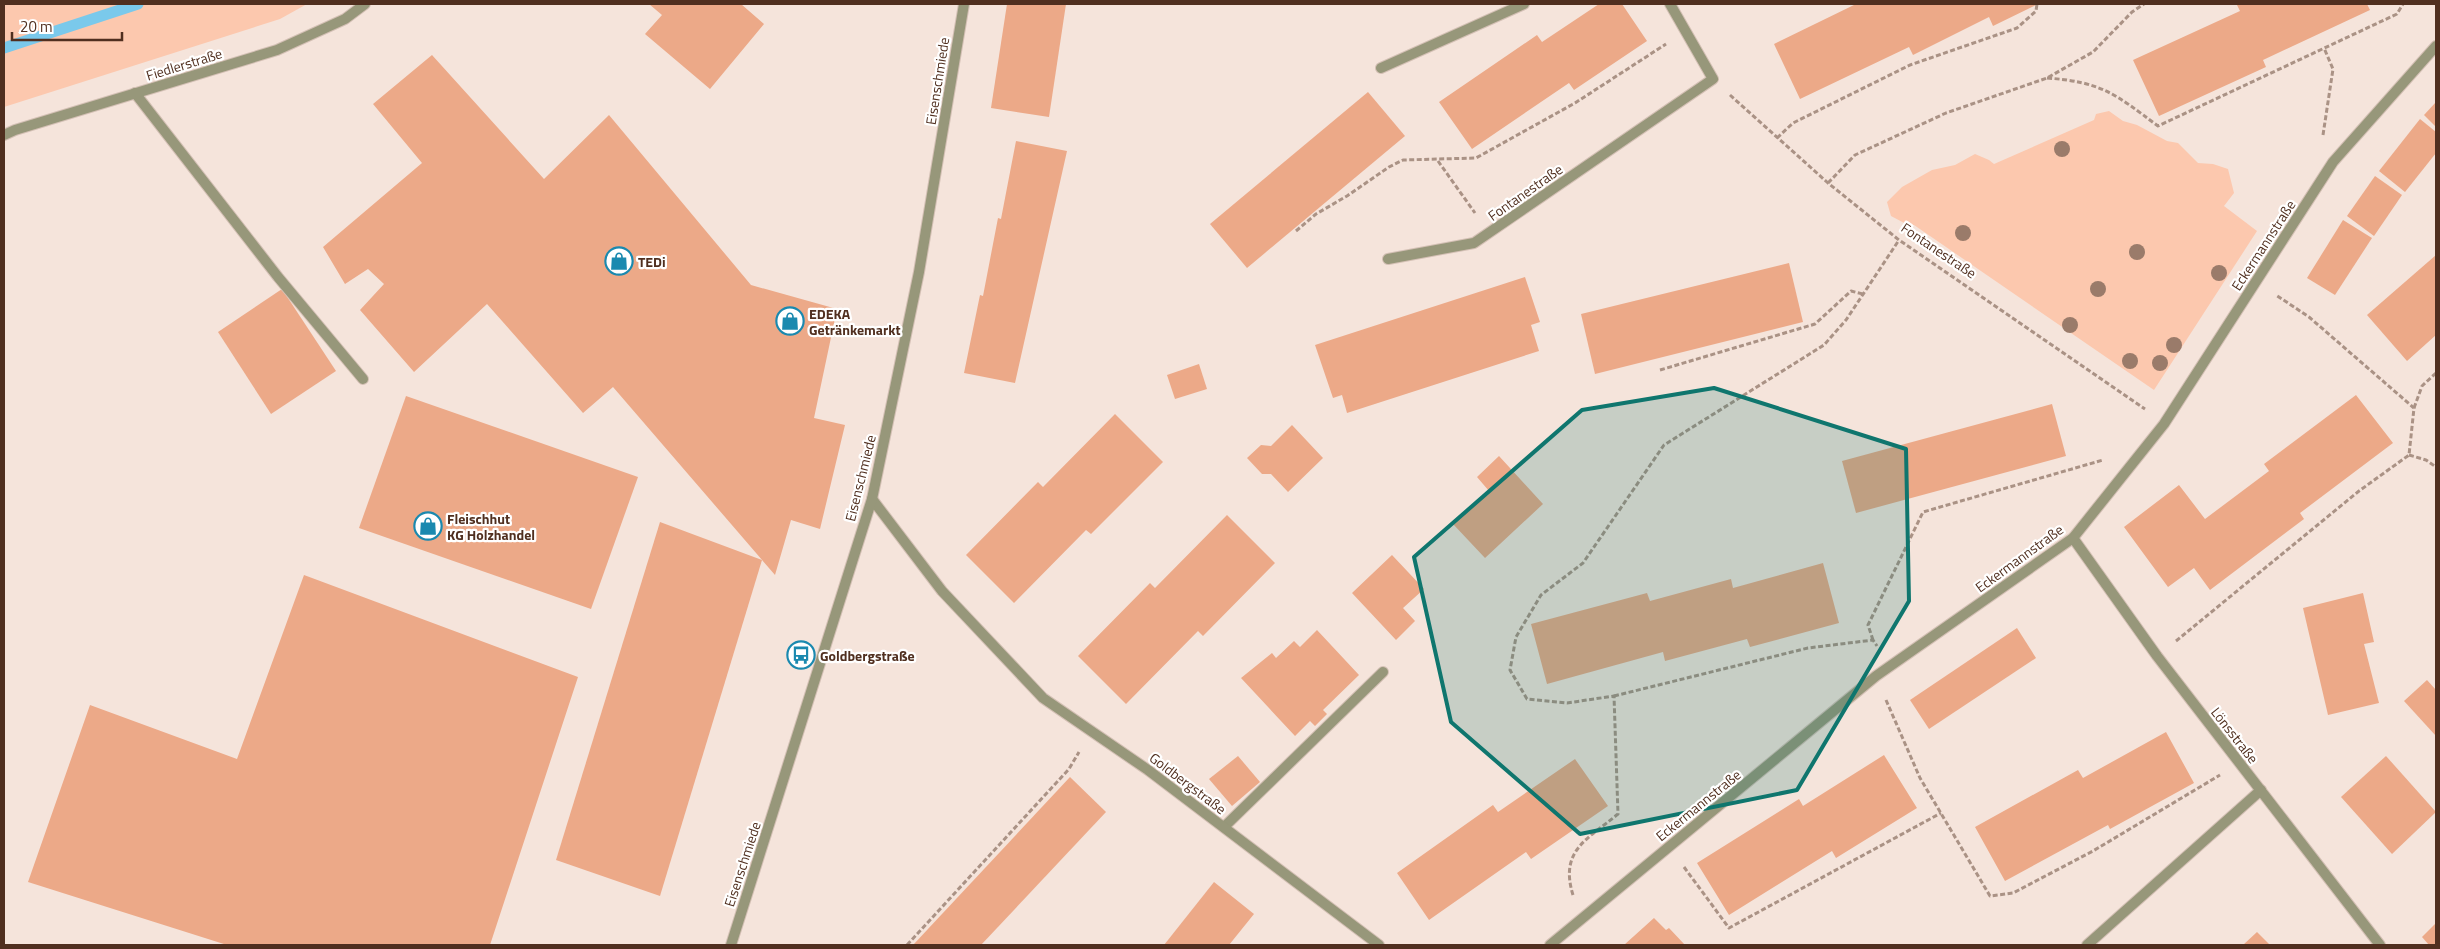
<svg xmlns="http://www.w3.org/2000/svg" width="2440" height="949" viewBox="0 0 2440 949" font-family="'Titillium Web',sans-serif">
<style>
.green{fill:#fcc8ae}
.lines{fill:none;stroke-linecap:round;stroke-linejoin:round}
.stream{stroke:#7ac9eb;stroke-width:11}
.building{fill:#eca988}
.service-casing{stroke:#d4c0b5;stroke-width:12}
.minor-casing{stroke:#d4c0b5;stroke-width:12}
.tertiary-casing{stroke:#d4c0b5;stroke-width:12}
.path{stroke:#aa9285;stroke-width:3;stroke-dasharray:5 2.5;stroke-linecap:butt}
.service{stroke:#97977a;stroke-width:10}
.minor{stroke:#97977a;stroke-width:10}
.tertiary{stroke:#97977a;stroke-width:10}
.tree{fill:#9a7b6a}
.marked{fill:#0f766e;fill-opacity:0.2;stroke:#0f766e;stroke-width:4;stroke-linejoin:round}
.labels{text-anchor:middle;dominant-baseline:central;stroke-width:4.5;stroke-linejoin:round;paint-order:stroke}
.street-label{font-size:14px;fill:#502f1f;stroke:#fff}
.poi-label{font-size:14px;font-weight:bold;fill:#502f1f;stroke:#fff;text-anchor:start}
</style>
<rect width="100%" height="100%" fill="#f5e4db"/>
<!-- green -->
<g class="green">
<path d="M4 4H307L280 19 4 107Z"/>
<path d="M2109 111 2123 121 2137 125 2167 141 2178 143 2198 163 2213 164 2228 169 2234 193 2224 206 2257 231 2154 390 1914 225H1908L1891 216 1887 202 1902 187 1932 170 1955 165 1975 154 1989 160 1994 164 2094 120 2096 114Z"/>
</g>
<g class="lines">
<!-- stream -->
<path class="stream" d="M4 48 138 4"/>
</g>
<!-- building -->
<g class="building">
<path d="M649 4H741L764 24 710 89 645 34 662 15Z"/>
<path d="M1007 4H1066L1049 117 991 108Z"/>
<path d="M1599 4H1622L1647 41 1574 90 1569 83 1472 149 1439 102 1537 35 1542 42Z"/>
<path d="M1856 4H2038L1993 26 1989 17 1913 55 1909 47 1800 99 1774 44Z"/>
<path d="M2240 4H2367L2370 10 2263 60 2266 67 2159 116 2133 60 2240 11 2237 5Z"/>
<path d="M432 55 544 179 609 115 751 285 837 309 814 418 845 425 820 529 791 520 775 575 613 387 583 413 487 304 414 372 360 310 384 284 368 269 345 284 323 247 422 163 373 104Z"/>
<path d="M1368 92 1405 136 1247 268 1210 224Z"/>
<path d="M2436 102V127L2424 115Z"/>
<path d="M2420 119 2436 132V153L2405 192 2379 171Z"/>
<path d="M1016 141 1067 151 1015 383 964 373 980 295 983 296 998 218 1001 219Z"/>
<path d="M2375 176 2402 195 2374 236 2347 216Z"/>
<path d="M2343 220 2372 238 2335 295 2307 278Z"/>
<path d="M2436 255V335L2407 361 2367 315Z"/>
<path d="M1789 263 1803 322 1595 374 1581 314Z"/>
<path d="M1525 277 1540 322 1531 325 1539 351 1347 413 1342 395 1333 398 1315 345Z"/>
<path d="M282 289 336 371 271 414 218 332Z"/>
<path d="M1199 364 1207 389 1175 399 1167 375Z"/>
<path d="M2356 395 2393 443 2300 513 2304 519 2210 590 2194 568 2168 587 2124 527 2179 485 2205 519 2269 471 2264 464Z"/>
<path d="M406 396 638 477 591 609 359 528Z"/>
<path d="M2052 404 2066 456 1856 513 1842 461Z"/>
<path d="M1115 414 1163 462 1091 534 1086 530 1014 603 966 555 1038 482 1043 487Z"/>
<path d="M1292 425 1323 458 1288 492 1271 474H1262L1247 458 1261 445 1271 446Z"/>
<path d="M1499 456 1543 504 1485 558 1453 524 1489 491 1477 477Z"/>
<path d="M1227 515 1275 563 1203 636 1198 631 1126 704 1078 656 1150 583 1155 588Z"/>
<path d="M660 522 762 560 660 896 556 860Z"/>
<path d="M1392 555 1424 589 1403 608 1415 621 1396 640 1352 593Z"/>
<path d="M1823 563 1839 623 1750 647 1747 639 1665 661 1663 652 1547 684 1531 624 1647 593 1650 601 1731 579 1733 588Z"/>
<path d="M304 575 578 677 490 945H227L28 882 90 705 237 759Z"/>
<path d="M2363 593 2374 642 2364 644 2379 703 2328 715 2303 608Z"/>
<path d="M2017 628 2036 658 1929 729 1910 700Z"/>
<path d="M1317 630 1359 675 1323 710 1327 714 1315 726 1310 721 1295 736 1241 678 1272 653 1276 658 1294 641 1300 647Z"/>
<path d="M2427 680 2436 690V736L2404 701Z"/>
<path d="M2166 732 2194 783 2110 829 2108 825 2005 881 1975 827 2078 770 2083 778Z"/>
<path d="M1884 755 1917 808 1836 858 1832 851 1729 915 1697 863 1799 799 1803 806Z"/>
<path d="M1238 756 1260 782 1232 806 1209 779Z"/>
<path d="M2386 756 2436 812 2392 854 2341 797Z"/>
<path d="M1575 759 1608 806 1531 859 1526 852 1429 920 1397 873 1493 805 1498 812Z"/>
<path d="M1070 777 1106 812 981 945H913Z"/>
<path d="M1214 882 1254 914 1229 945H1164Z"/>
<path d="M1654 918 1666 930 1669 928 1685 945H1624Z"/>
<path d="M2436 923V945H2429L2422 937Z"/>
<path d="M2257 932 2270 945H2243Z"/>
</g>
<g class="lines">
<!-- service casing -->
<g class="service-casing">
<g id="service">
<path d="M1381 68 1524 4"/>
<path d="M135 93 278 277 363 379"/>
<path d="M1224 827 1383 672"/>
<path d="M2087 945 2261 790"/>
</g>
</g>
<!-- minor casing -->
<g class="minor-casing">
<g id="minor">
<path d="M4 135 15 130 277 50 345 19 365 4"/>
<path d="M1388 259 1474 243 1713 79 1670 4"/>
<path d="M872 499 942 591 1043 698 1148 770 1379 945"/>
<path d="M2073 538 2157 656 2380 945"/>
<path d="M1550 945 1876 676 2073 538 2164 424 2333 162 2436 46"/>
</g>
</g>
<!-- tertiary casing -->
<g class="tertiary-casing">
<path id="tertiary" d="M731 945 872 499 919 272 964 4"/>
</g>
<!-- path -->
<g class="path">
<path d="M2047 78C2102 82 2115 94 2158 126L2397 14 2403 4"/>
<path d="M1730 95 1828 183 1899 240 2145 409"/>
<path d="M2323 135 2333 69 2324 48"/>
<path d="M1777 138 1793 123 1910 65 2017 28 2036 11 2037 4"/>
<path d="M1438 161 1475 213"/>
<path d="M1828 183 1855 155 1946 113 2047 78 2093 52 2132 12 2144 4"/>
<path d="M1296 231 1316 214 1347 196 1389 167 1403 160 1476 158 1575 103 1666 44"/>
<path d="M1660 370 1815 324 1851 291 1863 294"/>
<path d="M2414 408 2422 386 2436 373"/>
<path d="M2409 455 2426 460 2436 467"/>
<path d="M1873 640 1868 625 1923 512 2103 460"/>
<path d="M2176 641 2359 491 2409 455 2414 408 2309 317 2276 295"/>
<path d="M1614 696 1808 648 1873 640 1877 646"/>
<path d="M1886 700 1920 778 1990 896 2013 893 2093 851 2220 775"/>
<path d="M1684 867 1729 928 1941 813"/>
<path d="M1573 895C1559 850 1588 839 1618 814L1614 696 1567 703 1527 699 1510 670 1516 637 1541 595 1583 563 1664 445 1824 345 1846 320 1899 240"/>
<path d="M907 945 1069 769 1079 752"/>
</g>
<!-- service -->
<use href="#service" class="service"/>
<!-- minor -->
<use href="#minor" class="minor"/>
<!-- tertiary -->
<use href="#tertiary" class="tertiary"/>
</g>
<!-- trees -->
<g class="tree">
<circle cx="2062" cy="149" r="8"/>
<circle cx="1963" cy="233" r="8"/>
<circle cx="2137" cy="252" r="8"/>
<circle cx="2219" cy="273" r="8"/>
<circle cx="2098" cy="289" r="8"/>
<circle cx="2070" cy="325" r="8"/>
<circle cx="2174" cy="345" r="8"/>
<circle cx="2130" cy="361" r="8"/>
<circle cx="2160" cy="363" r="8"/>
</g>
<!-- marked area -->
<path class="marked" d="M1714 388 1906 449 1909 601 1797 790 1580 834 1451 722 1414 557 1582 410Z"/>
<!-- icons -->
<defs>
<g id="shop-ring" transform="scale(1.4375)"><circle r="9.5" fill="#fff" stroke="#1a89af" stroke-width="1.5"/><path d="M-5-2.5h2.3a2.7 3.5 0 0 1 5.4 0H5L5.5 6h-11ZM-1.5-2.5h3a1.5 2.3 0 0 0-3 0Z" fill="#1a89af"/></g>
<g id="bus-ring" transform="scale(1.4375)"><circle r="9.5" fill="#fff" stroke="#1a89af" stroke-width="1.5"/><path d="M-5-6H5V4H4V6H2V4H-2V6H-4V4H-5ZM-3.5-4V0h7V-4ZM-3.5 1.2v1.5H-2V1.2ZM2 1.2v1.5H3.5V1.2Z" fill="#1a89af"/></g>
</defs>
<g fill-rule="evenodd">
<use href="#shop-ring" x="619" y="261"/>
<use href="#shop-ring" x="790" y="321"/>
<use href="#shop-ring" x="428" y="526"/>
<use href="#bus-ring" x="801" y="655"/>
</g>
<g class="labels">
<!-- street labels -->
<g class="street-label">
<text transform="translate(184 64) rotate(-17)">Fiedlerstraße</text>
<text transform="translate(937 81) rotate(-81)">Eisenschmiede</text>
<text transform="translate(1525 192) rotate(-35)">Fontanestraße</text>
<text transform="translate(2263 245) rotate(-57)">Eckermannstraße</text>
<text transform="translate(1939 250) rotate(34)">Fontanestraße</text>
<text transform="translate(860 478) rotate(-76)">Eisenschmiede</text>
<text transform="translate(2019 558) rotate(-36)">Eckermannstraße</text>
<text transform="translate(2235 735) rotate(52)">Lönsstraße</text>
<text transform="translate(1188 783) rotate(37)">Goldbergstraße</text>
<text transform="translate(1698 805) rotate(-39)">Eckermannstraße</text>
<text transform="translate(742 864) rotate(-72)">Eisenschmiede</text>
</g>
<!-- poi labels -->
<g class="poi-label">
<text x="638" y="261">TEDi</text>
<text x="809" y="313">EDEKA<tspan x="809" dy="16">Getränkemarkt</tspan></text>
<text x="447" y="518">Fleischhut<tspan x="447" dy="16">KG Holzhandel</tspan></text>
<text x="820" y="655">Goldbergstraße</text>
</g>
</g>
<!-- border -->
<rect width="2440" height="949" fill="none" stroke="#502f1f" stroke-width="10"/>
<!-- scale -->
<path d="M12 32v8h110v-8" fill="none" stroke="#502f1f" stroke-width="2.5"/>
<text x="20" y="32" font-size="15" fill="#502f1f" stroke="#ffffff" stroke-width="4" paint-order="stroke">20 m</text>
</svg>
